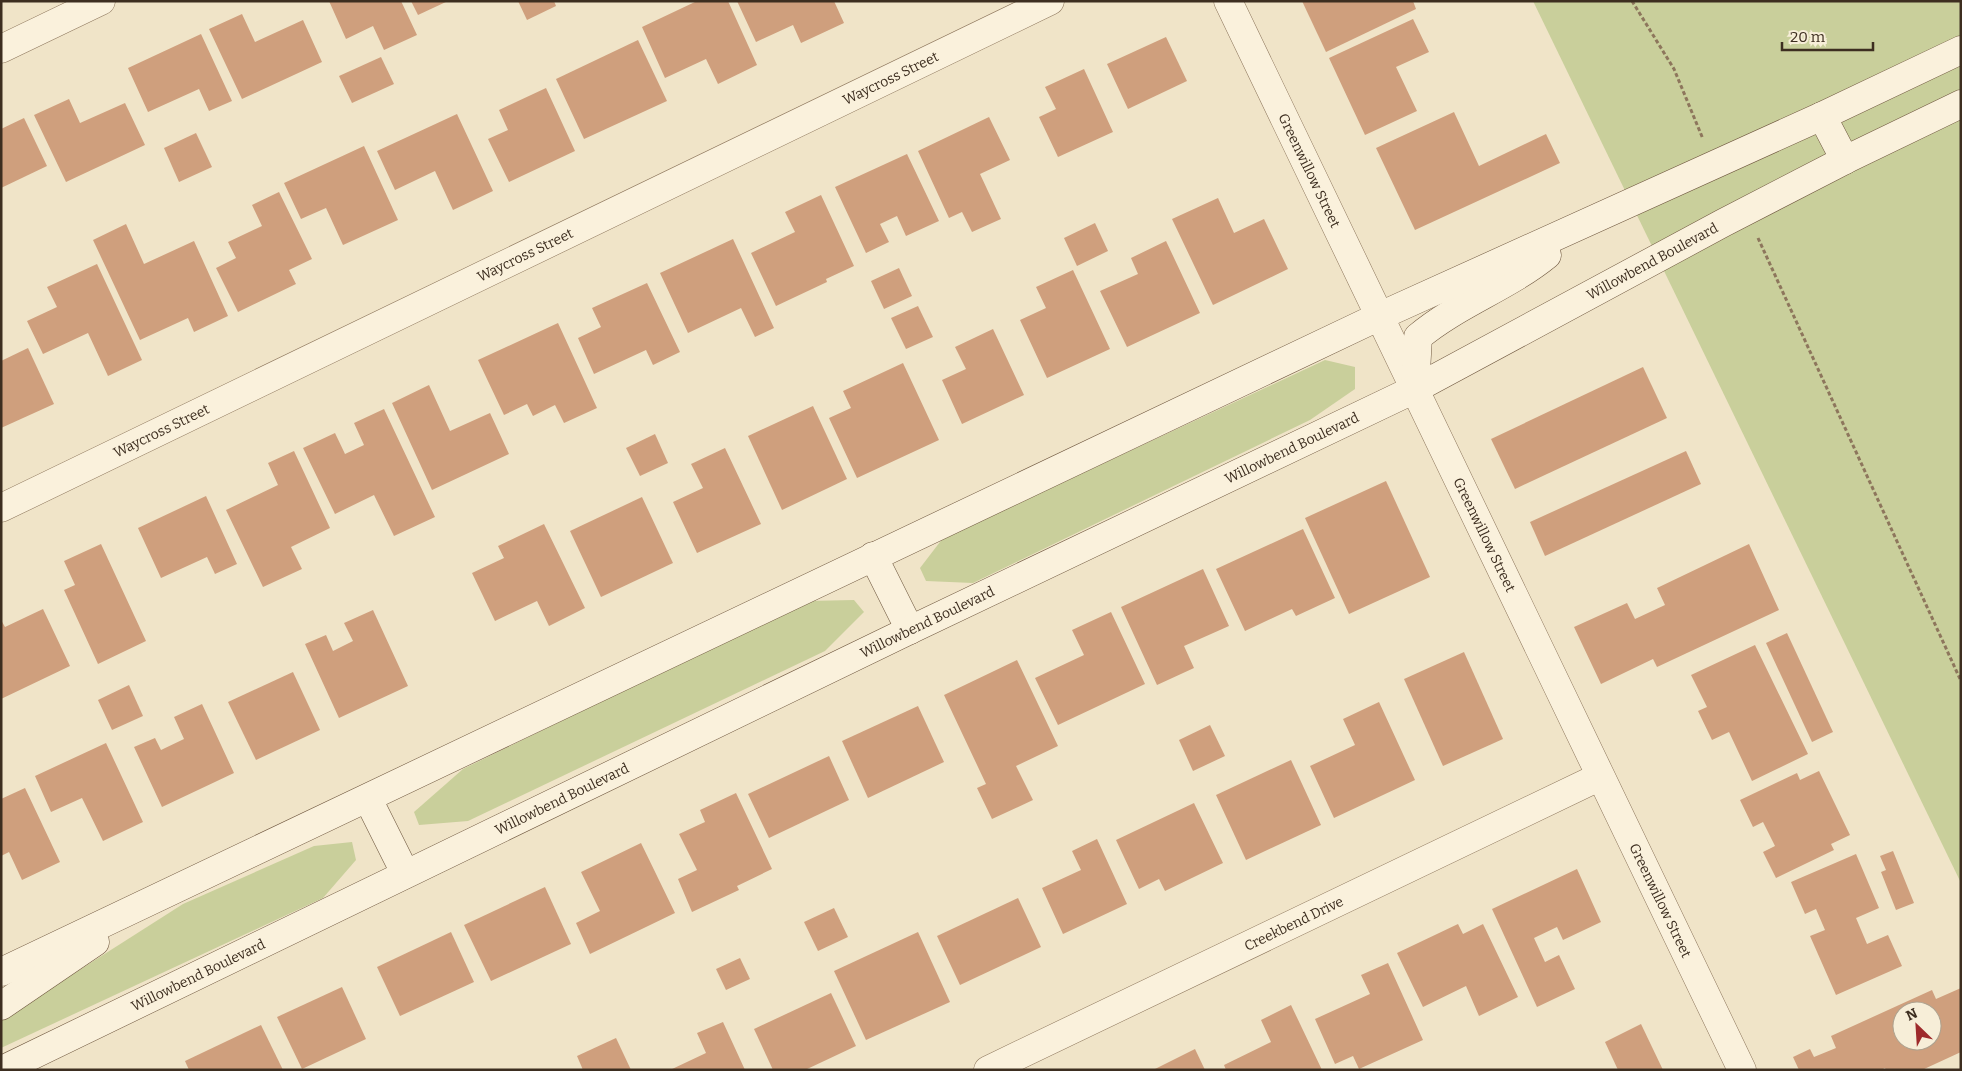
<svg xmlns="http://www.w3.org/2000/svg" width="1962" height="1071" viewBox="0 0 1962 1071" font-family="Bitter,serif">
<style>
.green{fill:#c9cf9b}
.building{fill:#cf9f7d;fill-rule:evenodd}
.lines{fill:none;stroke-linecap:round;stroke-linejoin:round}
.minor-casing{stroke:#8d765c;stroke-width:29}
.secondary-casing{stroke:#6f573f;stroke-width:29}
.path{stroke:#8d765c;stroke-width:3;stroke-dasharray:4 2.5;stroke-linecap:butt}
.minor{stroke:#faf1dc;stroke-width:28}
.secondary{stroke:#faf1dc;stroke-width:28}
.labels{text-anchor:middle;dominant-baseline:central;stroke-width:5;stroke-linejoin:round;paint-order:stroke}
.street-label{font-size:14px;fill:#3d2e20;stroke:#f7eed8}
</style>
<rect width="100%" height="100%" fill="#f0e4c8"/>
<!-- green -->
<g class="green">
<path d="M1533 1H1961V883Z"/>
<path d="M1325 360 1355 367V389L1310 420 973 583 926 581 920 568 943 538Z"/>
<path d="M854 600 864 612 825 651 468 821 419 825 414 812 463 769 807 601Z"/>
<path d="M352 842 356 860 323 898 1 1048V1020L183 904 314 846Z"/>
</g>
<!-- building -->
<g class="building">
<path d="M329 1H401L417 35 384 50 373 26 346 39Z"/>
<path d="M411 1H448L418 15Z"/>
<path d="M518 1H554L556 6 527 20Z"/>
<path d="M697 1H728L757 65 718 84 706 59 665 78 642 27Z"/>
<path d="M737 1H834L844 23 801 43 793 25 756 42Z"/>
<path d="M1302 1H1413L1416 9 1326 52Z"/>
<path d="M242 14 255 42 303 20 322 62 242 99 209 29Z"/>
<path d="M1413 19 1429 52 1396 67 1417 111 1365 135 1329 58Z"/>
<path d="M201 34 232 101 209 111 199 89 148 112 128 68Z"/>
<path d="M1166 37 1187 81 1128 109 1107 64Z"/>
<path d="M638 40 667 101 584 139 556 79Z"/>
<path d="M381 57 394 84 352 103 339 76Z"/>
<path d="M1084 69 1113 132 1058 157 1039 117 1056 109 1045 87Z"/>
<path d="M546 88 575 151 509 182 488 139 508 130 499 110Z"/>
<path d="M69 99 80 123 125 103 145 145 66 182 34 115Z"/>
<path d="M1454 112 1479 166 1546 134 1560 163 1415 230 1376 148Z"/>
<path d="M457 114 493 191 453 210 435 171 395 190 377 151Z"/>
<path d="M989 117 1010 160 980 174 1001 219 972 232 962 212 949 218 918 151Z"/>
<path d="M24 118 47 166 1 188V129Z"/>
<path d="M196 133 212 167 179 182 164 148Z"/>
<path d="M364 146 398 220 343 245 326 208 301 219 284 183Z"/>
<path d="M907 154 939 221 906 236 897 216 880 224 889 242 866 253 835 187Z"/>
<path d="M279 192 312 259 289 270 296 284 238 312 216 268 236 258 228 242 262 226 252 205Z"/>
<path d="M821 195 854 266 826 279 827 282 776 306 751 253 795 232 785 212Z"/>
<path d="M1218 198 1234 233 1264 219 1288 269 1213 305 1172 219Z"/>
<path d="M1095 223 1108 251 1077 266 1064 238Z"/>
<path d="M126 224 144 264 194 241 228 316 194 332 188 318 140 340 93 240Z"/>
<path d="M733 239 774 328 755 337 741 308 688 333 660 273Z"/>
<path d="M1166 241 1200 313 1127 347 1100 291 1138 274 1131 258Z"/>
<path d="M97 264 142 360 108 376 88 333 43 354 27 321 57 307 47 287Z"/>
<path d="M899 268 912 296 884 309 871 281Z"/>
<path d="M1073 270 1110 349 1047 378 1020 320 1046 308 1036 287Z"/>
<path d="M647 283 680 352 653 365 646 350 594 374 578 338 601 327 592 308Z"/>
<path d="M918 306 933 337 906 349 891 318Z"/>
<path d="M558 323 597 408 564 423 555 405 533 416 527 404 504 415 478 360Z"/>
<path d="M993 329 1024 395 962 424 942 380 966 369 955 347Z"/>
<path d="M28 348 54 404 1 428V361Z"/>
<path d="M903 363 939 440 857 478 829 418 851 408 843 391Z"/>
<path d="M1643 367 1667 418 1515 489 1491 439Z"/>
<path d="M429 385 450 431 490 413 509 454 432 490 392 403Z"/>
<path d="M813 406 847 479 782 510 748 436Z"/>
<path d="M384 409 435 517 394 536 374 495 335 514 303 448 335 433 345 454 364 445 354 423Z"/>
<path d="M655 434 668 463 640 476 626 448Z"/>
<path d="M725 448 761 524 697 553 673 502 703 488 691 464Z"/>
<path d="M294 451 330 528 291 547 302 569 263 587 226 510 278 485 268 463Z"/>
<path d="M1686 451 1701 484 1545 556 1530 522Z"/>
<path d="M1386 481 1430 577 1349 614 1305 518Z"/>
<path d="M206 496 237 564 215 574 207 557 161 578 138 528Z"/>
<path d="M642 497 673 563 601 597 570 531Z"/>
<path d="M544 524 585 608 549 626 537 601 495 621 472 573 504 558 498 546Z"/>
<path d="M1303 529 1335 598 1296 616 1292 609 1245 631 1216 569Z"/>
<path d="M101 544 146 641 98 664 64 590 75 585 64 561Z"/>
<path d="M1749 544 1779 610 1657 667 1653 659 1601 684 1574 627 1627 603 1635 619 1665 605 1657 588Z"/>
<path d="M1203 569 1229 626 1184 646 1194 668 1157 685 1121 607Z"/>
<path d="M43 609 70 666 1 699V620L5 627Z"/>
<path d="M373 610 408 686 339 718 305 644 326 635 333 651 353 641 344 623Z"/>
<path d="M1111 612 1145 684 1058 725 1035 678 1084 655 1072 630Z"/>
<path d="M1787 633 1833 732 1812 742 1766 643Z"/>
<path d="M1755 645 1808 754 1752 781 1729 732 1712 740 1698 711 1707 707 1691 675Z"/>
<path d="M1464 652 1503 739 1443 766 1404 679Z"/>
<path d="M1017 660 1058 746 1016 766 1033 800 992 819 977 788 986 784 944 695Z"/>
<path d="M293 672 320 730 256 760 228 702Z"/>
<path d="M129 685 143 716 112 730 98 700Z"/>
<path d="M1379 702 1415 780 1334 818 1310 766 1355 745 1343 719Z"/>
<path d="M202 704 234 773 162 807 134 747 155 738 161 750 184 739 174 717Z"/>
<path d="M918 706 944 762 868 798 842 741Z"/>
<path d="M1210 725 1225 756 1193 771 1179 740Z"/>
<path d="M106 743 143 822 103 841 82 798 51 812 35 776Z"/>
<path d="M829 756 849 800 769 838 748 794Z"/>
<path d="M1291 760 1321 825 1246 860 1216 795Z"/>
<path d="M1819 771 1850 835 1831 844 1834 850 1776 878 1763 852 1775 846 1763 822 1753 827 1740 800 1797 773 1800 780Z"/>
<path d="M25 788 60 862 22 880 9 852 1 856V799Z"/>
<path d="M736 793 772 869 737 886 739 890 692 912 678 879 697 870 679 834 705 822 700 810Z"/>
<path d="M1194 803 1223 863 1165 891 1159 879 1139 889 1116 840Z"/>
<path d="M1097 839 1127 904 1063 934 1042 888 1081 870 1072 851Z"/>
<path d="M641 843 675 913 590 954 576 923 600 911 581 872Z"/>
<path d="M1893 851 1914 903 1896 910 1881 872 1886 870 1880 856Z"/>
<path d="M1856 854 1879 908 1856 918 1867 944 1888 935 1902 966 1836 995 1810 936 1825 930 1816 909 1805 914 1791 882Z"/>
<path d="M1577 869 1601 922 1563 940 1557 927 1534 938 1545 962 1559 955 1575 989 1537 1007 1492 909Z"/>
<path d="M545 887 571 944 491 981 464 925Z"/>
<path d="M1018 898 1041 947 960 985 937 936Z"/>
<path d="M834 908 848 937 818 951 804 922Z"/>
<path d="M1458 924 1463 934 1483 924 1518 997 1479 1016 1466 986 1423 1007 1397 953Z"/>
<path d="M451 932 474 982 400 1016 377 967Z"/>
<path d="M918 932 950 1002 866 1040 834 971Z"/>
<path d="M740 958 750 979 726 990 716 969Z"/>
<path d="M1388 963 1423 1040 1359 1069 1353 1056 1335 1064 1315 1019 1370 994 1361 975Z"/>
<path d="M342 987 366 1039 302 1069 277 1017Z"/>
<path d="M1961 988V1052L1922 1070H1886L1885 1068 1881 1070H1799L1793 1057 1810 1049 1814 1057 1836 1048 1831 1036 1932 990 1936 999ZM1902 1011H1932V1041H1902Z"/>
<path d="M831 993 856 1046 805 1070H773L754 1029Z"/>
<path d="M1291 1005 1322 1070H1226L1224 1065 1271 1042 1261 1020Z"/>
<path d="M723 1022 745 1070H670L706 1053 697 1033Z"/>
<path d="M1641 1024 1663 1070H1618L1605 1042Z"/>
<path d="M261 1025 283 1070H189L185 1061Z"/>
<path d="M616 1038 631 1070H583L577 1056Z"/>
<path d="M1195 1049 1205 1070H1153Z"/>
</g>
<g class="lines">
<!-- minor casing -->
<g class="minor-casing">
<g id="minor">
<path id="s1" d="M1228 1 1742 1070"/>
<path d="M1 49 101 1"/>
<path id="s2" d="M1 508 1050 1"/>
<path id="s3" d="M988 1070 1599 777"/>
</g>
</g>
<!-- secondary casing -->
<g class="secondary-casing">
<g id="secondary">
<path d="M1822 116 1845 160"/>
<path d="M1415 389 1418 337C1457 304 1508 287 1547 255"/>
<path d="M873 556 910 630"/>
<path d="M368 799 405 873"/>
<path d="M1 972 1380 316 1822 116 1961 50"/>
<path d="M1 1006 95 942"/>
<path id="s4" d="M2 1070 910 630 1415 389 1723 223 1845 160 1961 104"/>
</g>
</g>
<!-- path -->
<g class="path">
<path d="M1632 1 1674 69 1703 139"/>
<path d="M1758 238 1961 681"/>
</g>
<!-- minor -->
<use href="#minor" class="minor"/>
<!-- secondary -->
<use href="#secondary" class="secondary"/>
</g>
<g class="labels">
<!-- street labels -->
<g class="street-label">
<text stroke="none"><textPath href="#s2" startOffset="988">Waycross Street</textPath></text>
<text stroke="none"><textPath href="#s1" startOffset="188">Greenwillow Street</textPath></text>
<text stroke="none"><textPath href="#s2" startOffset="582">Waycross Street</textPath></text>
<text stroke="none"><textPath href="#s4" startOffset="1838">Willowbend Boulevard</textPath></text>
<text stroke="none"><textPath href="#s2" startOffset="178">Waycross Street</textPath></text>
<text stroke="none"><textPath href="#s4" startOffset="1432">Willowbend Boulevard</textPath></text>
<text stroke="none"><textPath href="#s1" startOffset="592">Greenwillow Street</textPath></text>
<text stroke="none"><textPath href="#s4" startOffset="1028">Willowbend Boulevard</textPath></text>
<text stroke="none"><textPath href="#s4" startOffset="622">Willowbend Boulevard</textPath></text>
<text stroke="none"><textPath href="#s1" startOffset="998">Greenwillow Street</textPath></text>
<text stroke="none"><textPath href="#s3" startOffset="339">Creekbend Drive</textPath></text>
<text stroke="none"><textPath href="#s4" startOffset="218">Willowbend Boulevard</textPath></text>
</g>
</g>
<!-- border -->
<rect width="1962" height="1071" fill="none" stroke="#3d2e20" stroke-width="5"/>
<!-- north arrow -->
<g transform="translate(1917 1026) rotate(335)"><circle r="24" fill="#f7eed8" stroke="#ada18e"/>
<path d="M0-4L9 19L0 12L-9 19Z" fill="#9e2a2b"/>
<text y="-8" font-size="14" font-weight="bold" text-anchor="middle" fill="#3d2e20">N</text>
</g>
<!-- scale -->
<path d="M1782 42v8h91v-8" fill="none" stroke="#3d2e20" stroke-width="2.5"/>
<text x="1790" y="42" font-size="15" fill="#3d2e20" stroke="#f7eed8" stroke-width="4" paint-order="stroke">20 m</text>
</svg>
